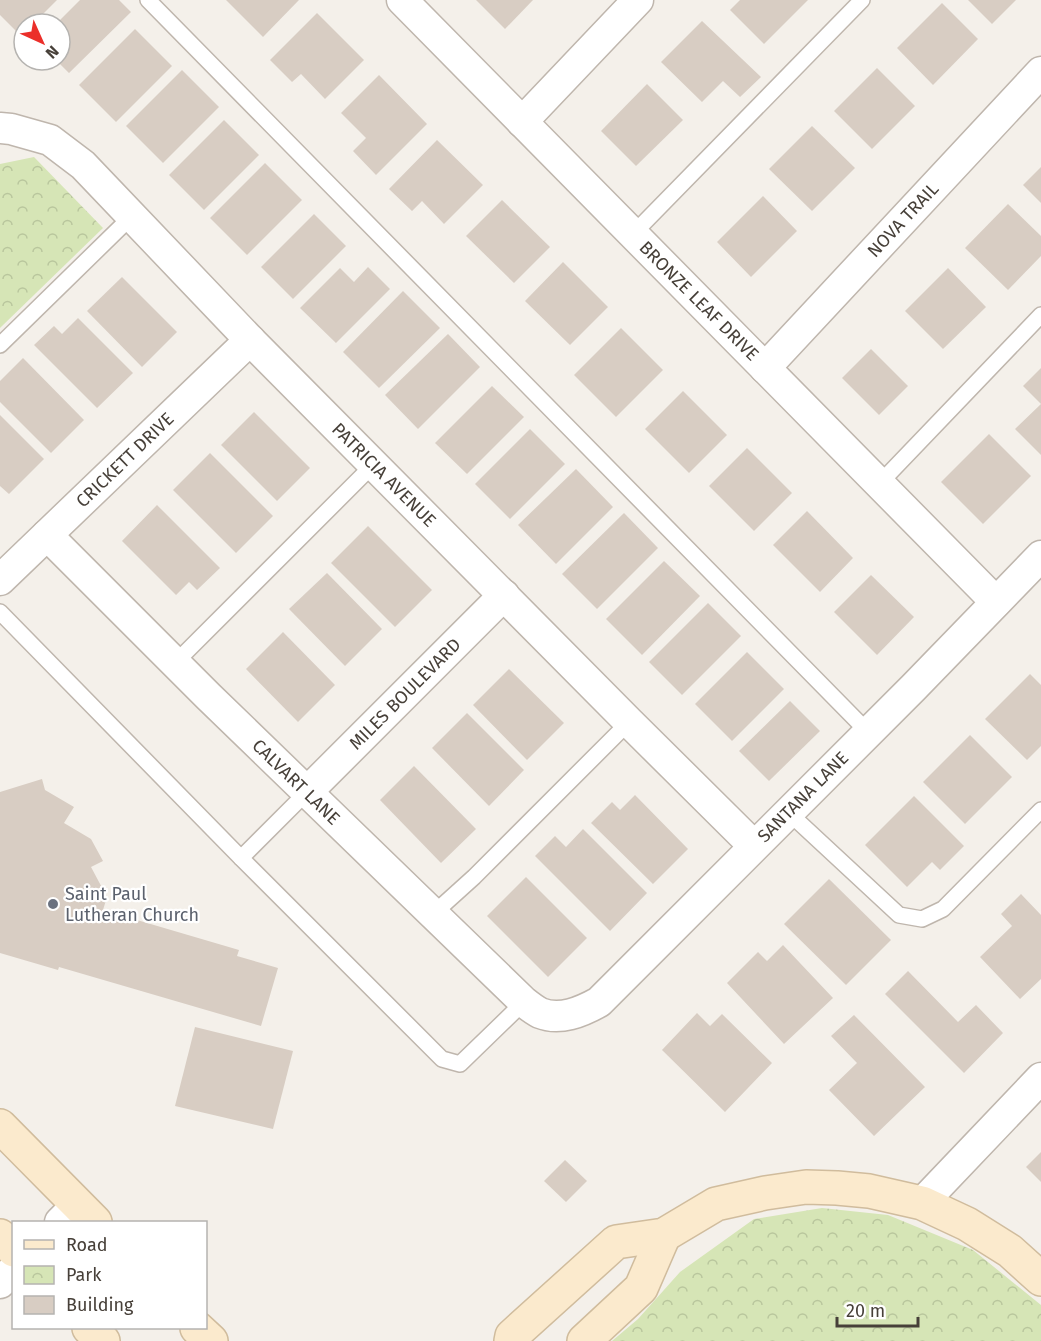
<svg xmlns="http://www.w3.org/2000/svg" width="1041" height="1341" viewBox="0 0 1041 1341" font-family="'Fira Sans',sans-serif">
<style>
.park{fill:url(#park-crowns)}
.building{fill:#d8cdc3}
.lines{fill:none;stroke-linecap:round;stroke-linejoin:round}
.lane-casing{stroke:#bfb6ad;stroke-width:18}
.street-casing{stroke:#bfb6ad;stroke-width:33}
.secondary-casing{stroke:#d0bc9d;stroke-width:36}
.lane{stroke:#fff;stroke-width:15}
.street{stroke:#fff;stroke-width:30}
.secondary{stroke:#fbeacd;stroke-width:33}
.worship-dot{fill:#6b7280;stroke:#fff;stroke-width:2}
.labels{text-anchor:middle;dominant-baseline:central;stroke-width:4.5;stroke-linejoin:round;paint-order:stroke}
.street-label{font-size:18px;fill:#474039;stroke:#fff}
.worship-label{font-size:18px;fill:#5b616d;stroke:#fff;text-anchor:start}
</style>
<defs>
<pattern id="park-crowns" width="20" height="18" patternUnits="userSpaceOnUse" patternTransform="scale(1.5)"><rect width="20" height="18" fill="#d6e5b6"/><path d="M2 6a3 3 0 1 1 6 0M12 15a3 3 0 1 1 6 0" fill="none" stroke="#b9c69d"/></pattern>
</defs>
<rect width="100%" height="100%" fill="#f4f0ea"/>
<!-- park -->
<g class="park">
<path d="M34 157 103 228 0 328V164Z"/>
<path d="M822 1208 888 1215 973 1250 1041 1305V1341H612L638 1319 680 1272 754 1219Z"/>
</g>
<!-- building -->
<g class="building">
<path d="M0 0H57L33 24H24V33L21 36 0 15Z"/>
<path d="M80 0H119L131 12 69 73 56 60H60V24H56Z"/>
<path d="M226 0H299L263 37Z"/>
<path d="M476 0H533L505 29Z"/>
<path d="M740 0H808L764 44 730 10Z"/>
<path d="M968 0H1016L992 24Z"/>
<path d="M942 3 978 39 933 85 897 48Z"/>
<path d="M317 13 364 60 325 99 301 74 292 82 270 60Z"/>
<path d="M702 21 761 77 740 97 723 81 702 102 661 62Z"/>
<path d="M135 29 172 66 116 122 79 85Z"/>
<path d="M877 68 915 106 872 149 834 111Z"/>
<path d="M182 70 219 107 163 163 126 126Z"/>
<path d="M379 75 427 124 376 175 353 151 366 138 341 113Z"/>
<path d="M647 84 683 120 636 166 601 131Z"/>
<path d="M224 120 259 155 204 210 169 175Z"/>
<path d="M812 126 855 168 812 211 769 169Z"/>
<path d="M437 140 483 185 444 224 422 201 412 211 389 189Z"/>
<path d="M265 163 302 200 247 255 210 218Z"/>
<path d="M1041 167V203L1023 185Z"/>
<path d="M763 196 797 231 751 277 717 242Z"/>
<path d="M502 200 550 247 514 283 466 236Z"/>
<path d="M1008 204 1041 236V256L1008 290 965 248Z"/>
<path d="M314 214 346 246 293 299 261 267Z"/>
<path d="M563 262 608 307 570 345 525 301Z"/>
<path d="M368 267 390 289 336 343 300 308 340 268 354 282Z"/>
<path d="M948 268 986 307 943 349 905 311Z"/>
<path d="M122 277 177 332 142 367 87 311Z"/>
<path d="M403 291 440 328 379 388 343 352Z"/>
<path d="M78 318 133 373 97 408 34 345 54 326 62 334Z"/>
<path d="M621 328 663 370 616 417 574 375Z"/>
<path d="M448 334 480 367 418 429 385 395Z"/>
<path d="M871 349 908 386 879 415 842 378Z"/>
<path d="M23 358 84 420 51 453 0 402V381Z"/>
<path d="M1041 368V455L1015 429 1041 404 1023 386Z"/>
<path d="M492 386 524 417 467 474 435 443Z"/>
<path d="M683 391 727 435 689 473 645 429Z"/>
<path d="M254 412 310 468 277 501 221 445Z"/>
<path d="M0 415 44 459 9 494 0 486Z"/>
<path d="M530 429 565 464 510 519 475 484Z"/>
<path d="M989 434 1031 476 983 524 941 482Z"/>
<path d="M747 448 792 493 754 531 709 486Z"/>
<path d="M210 453 273 516 236 553 173 490Z"/>
<path d="M576 469 613 507 556 564 518 525Z"/>
<path d="M157 505 220 568 197 590 189 582 176 595 122 541Z"/>
<path d="M807 511 853 558 820 592 773 545Z"/>
<path d="M624 513 658 548 597 609 562 574Z"/>
<path d="M368 526 432 590 395 627 331 563Z"/>
<path d="M664 561 700 596 642 655 606 619Z"/>
<path d="M327 573 382 629 345 666 289 609Z"/>
<path d="M871 575 914 617 877 655 834 612Z"/>
<path d="M708 603 741 636 682 695 649 662Z"/>
<path d="M283 632 335 685 298 722 246 669Z"/>
<path d="M747 652 784 689 732 741 695 704Z"/>
<path d="M509 669 564 723 527 760 473 705Z"/>
<path d="M1030 674 1041 685V746L1027 760 985 719Z"/>
<path d="M790 701 820 731 769 781 739 751Z"/>
<path d="M467 713 524 770 489 806 432 748Z"/>
<path d="M970 735 1012 777 965 824 923 782Z"/>
<path d="M414 766 476 829 441 863 380 800Z"/>
<path d="M42 779 45 790 74 807 64 823 91 839 103 861 91 867 107 897 103 910 239 950 237 956 278 968 261 1026 59 967 58 970 0 953V792Z"/>
<path d="M635 795 688 849 653 884 591 823 612 802 620 810Z"/>
<path d="M914 796 964 846 940 870 932 862 907 887 865 845Z"/>
<path d="M583 829 647 893 610 931 535 856 555 836 566 847Z"/>
<path d="M526 877 587 938 548 977 487 916Z"/>
<path d="M829 879 891 940 846 985 784 924Z"/>
<path d="M1021 894 1041 915V979L1020 999 980 957 1012 926 1001 914Z"/>
<path d="M783 945 833 998 784 1044 727 983 758 952 767 961Z"/>
<path d="M908 971 958 1022 976 1005 1003 1033 964 1073 885 994Z"/>
<path d="M697 1013 710 1026 722 1014 772 1063 725 1112 662 1050Z"/>
<path d="M854 1015 925 1087 874 1136 829 1090 857 1063 831 1036Z"/>
<path d="M195 1027 293 1051 273 1129 175 1106Z"/>
<path d="M1041 1152V1182L1026 1167Z"/>
<path d="M565 1160 587 1181 566 1202 544 1181Z"/>
</g>
<g class="lines">
<!-- lane casing -->
<g class="lane-casing">
<g id="lane">
<path d="M148 0 868 732"/>
<path d="M633 234 862 0"/>
<path d="M0 345 132 216"/>
<path d="M880 483 1041 315"/>
<path d="M0 612 241 858 442 1059 460 1064 524 1002"/>
<path d="M175 663 374 464"/>
<path d="M788 812 899 915 922 919 943 909 1041 810"/>
<path d="M241 858 307 792"/>
<path d="M433 914 474 877 629 722"/>
</g>
</g>
<!-- street casing -->
<g class="street-casing">
<g id="street">
<path d="M402 0 996 602"/>
<path d="M522 122 638 0"/>
<path d="M0 128 11 129 50 140 83 165 250 340 629 722 754 846"/>
<path d="M765 368 1041 72"/>
<path d="M47 535 208 696 524 1002C529 1006 534 1010 540 1013 560 1021 581 1012 599 1002L913 688 1041 556"/>
<path d="M0 580 250 340"/>
<path d="M307 792 504 595"/>
<path d="M922 1203 1041 1078"/>
<path d="M60 1222 77 1205"/>
<path d="M0 1283 14 1269"/>
</g>
</g>
<!-- secondary casing -->
<g class="secondary-casing">
<g id="secondary">
<path d="M0 1126 95 1222"/>
<path d="M0 1236 14 1250"/>
<path d="M89 1328 103 1341"/>
<path d="M197 1328 211 1341"/>
<path d="M511 1341 512 1336 616 1242 664 1235 716 1204 765 1193 806 1187 837 1188 869 1191 922 1203 967 1224 1010 1251 1041 1279"/>
<path d="M584 1341 641 1288 664 1235"/>
</g>
</g>
<!-- lane -->
<use href="#lane" class="lane"/>
<!-- street -->
<use href="#street" class="street"/>
<!-- secondary -->
<use href="#secondary" class="secondary"/>
</g>
<!-- markers -->
<circle class="worship-dot" cx="53" cy="904" r="6"/>
<g class="labels">
<!-- street labels -->
<g class="street-label">
<text transform="translate(903 220) rotate(-47)">NOVA TRAIL</text>
<text transform="translate(699 301) rotate(45)">BRONZE LEAF DRIVE</text>
<text transform="translate(125 460) rotate(-44)">CRICKETT DRIVE</text>
<text transform="translate(384 475) rotate(45)">PATRICIA AVENUE</text>
<text transform="translate(405 694) rotate(-45)">MILES BOULEVARD</text>
<text transform="translate(296 782) rotate(44)">CALVART LANE</text>
<text transform="translate(803 797) rotate(-45)">SANTANA LANE</text>
</g>
<!-- worship labels -->
<g class="worship-label">
<text x="65" y="894">Saint Paul<tspan x="65" dy="21">Lutheran Church</tspan></text>
</g>
</g>
<!-- legend -->
<rect x="12" y="1221" width="195" height="108" fill="#ffffff" stroke="#b5b3b0" stroke-width="1.5"/>
<rect x="24" y="1240" width="30" height="9" fill="#fbeacd" stroke="#b5b3b0" stroke-width="1.5"/>
<text x="66" y="1251" font-size="18" fill="#474039">Road</text>
<rect x="24" y="1266" width="30" height="18" fill="url(#park-crowns)" stroke="#b5b3b0" stroke-width="1.5"/>
<text x="66" y="1281" font-size="18" fill="#474039">Park</text>
<rect x="24" y="1296" width="30" height="18" fill="#d8cdc3" stroke="#b5b3b0" stroke-width="1.5"/>
<text x="66" y="1311" font-size="18" fill="#474039">Building</text>
<!-- north arrow -->
<g transform="translate(42 42) rotate(135)"><circle r="28" fill="#ffffff" stroke="#b5b3b0" stroke-width="1.5"/>
<path d="M0-4.5L10 22L0 15L-10 22Z" fill="#eb2f2a"/>
<text y="-9" font-size="16" font-weight="bold" text-anchor="middle" fill="#474039">N</text>
</g>
<!-- scale -->
<path d="M837 1317v9h81v-9" fill="none" stroke="#474039" stroke-width="3"/>
<text x="846" y="1317" font-size="18" fill="#474039" stroke="#ffffff" stroke-width="4.5" paint-order="stroke">20 m</text>
</svg>
